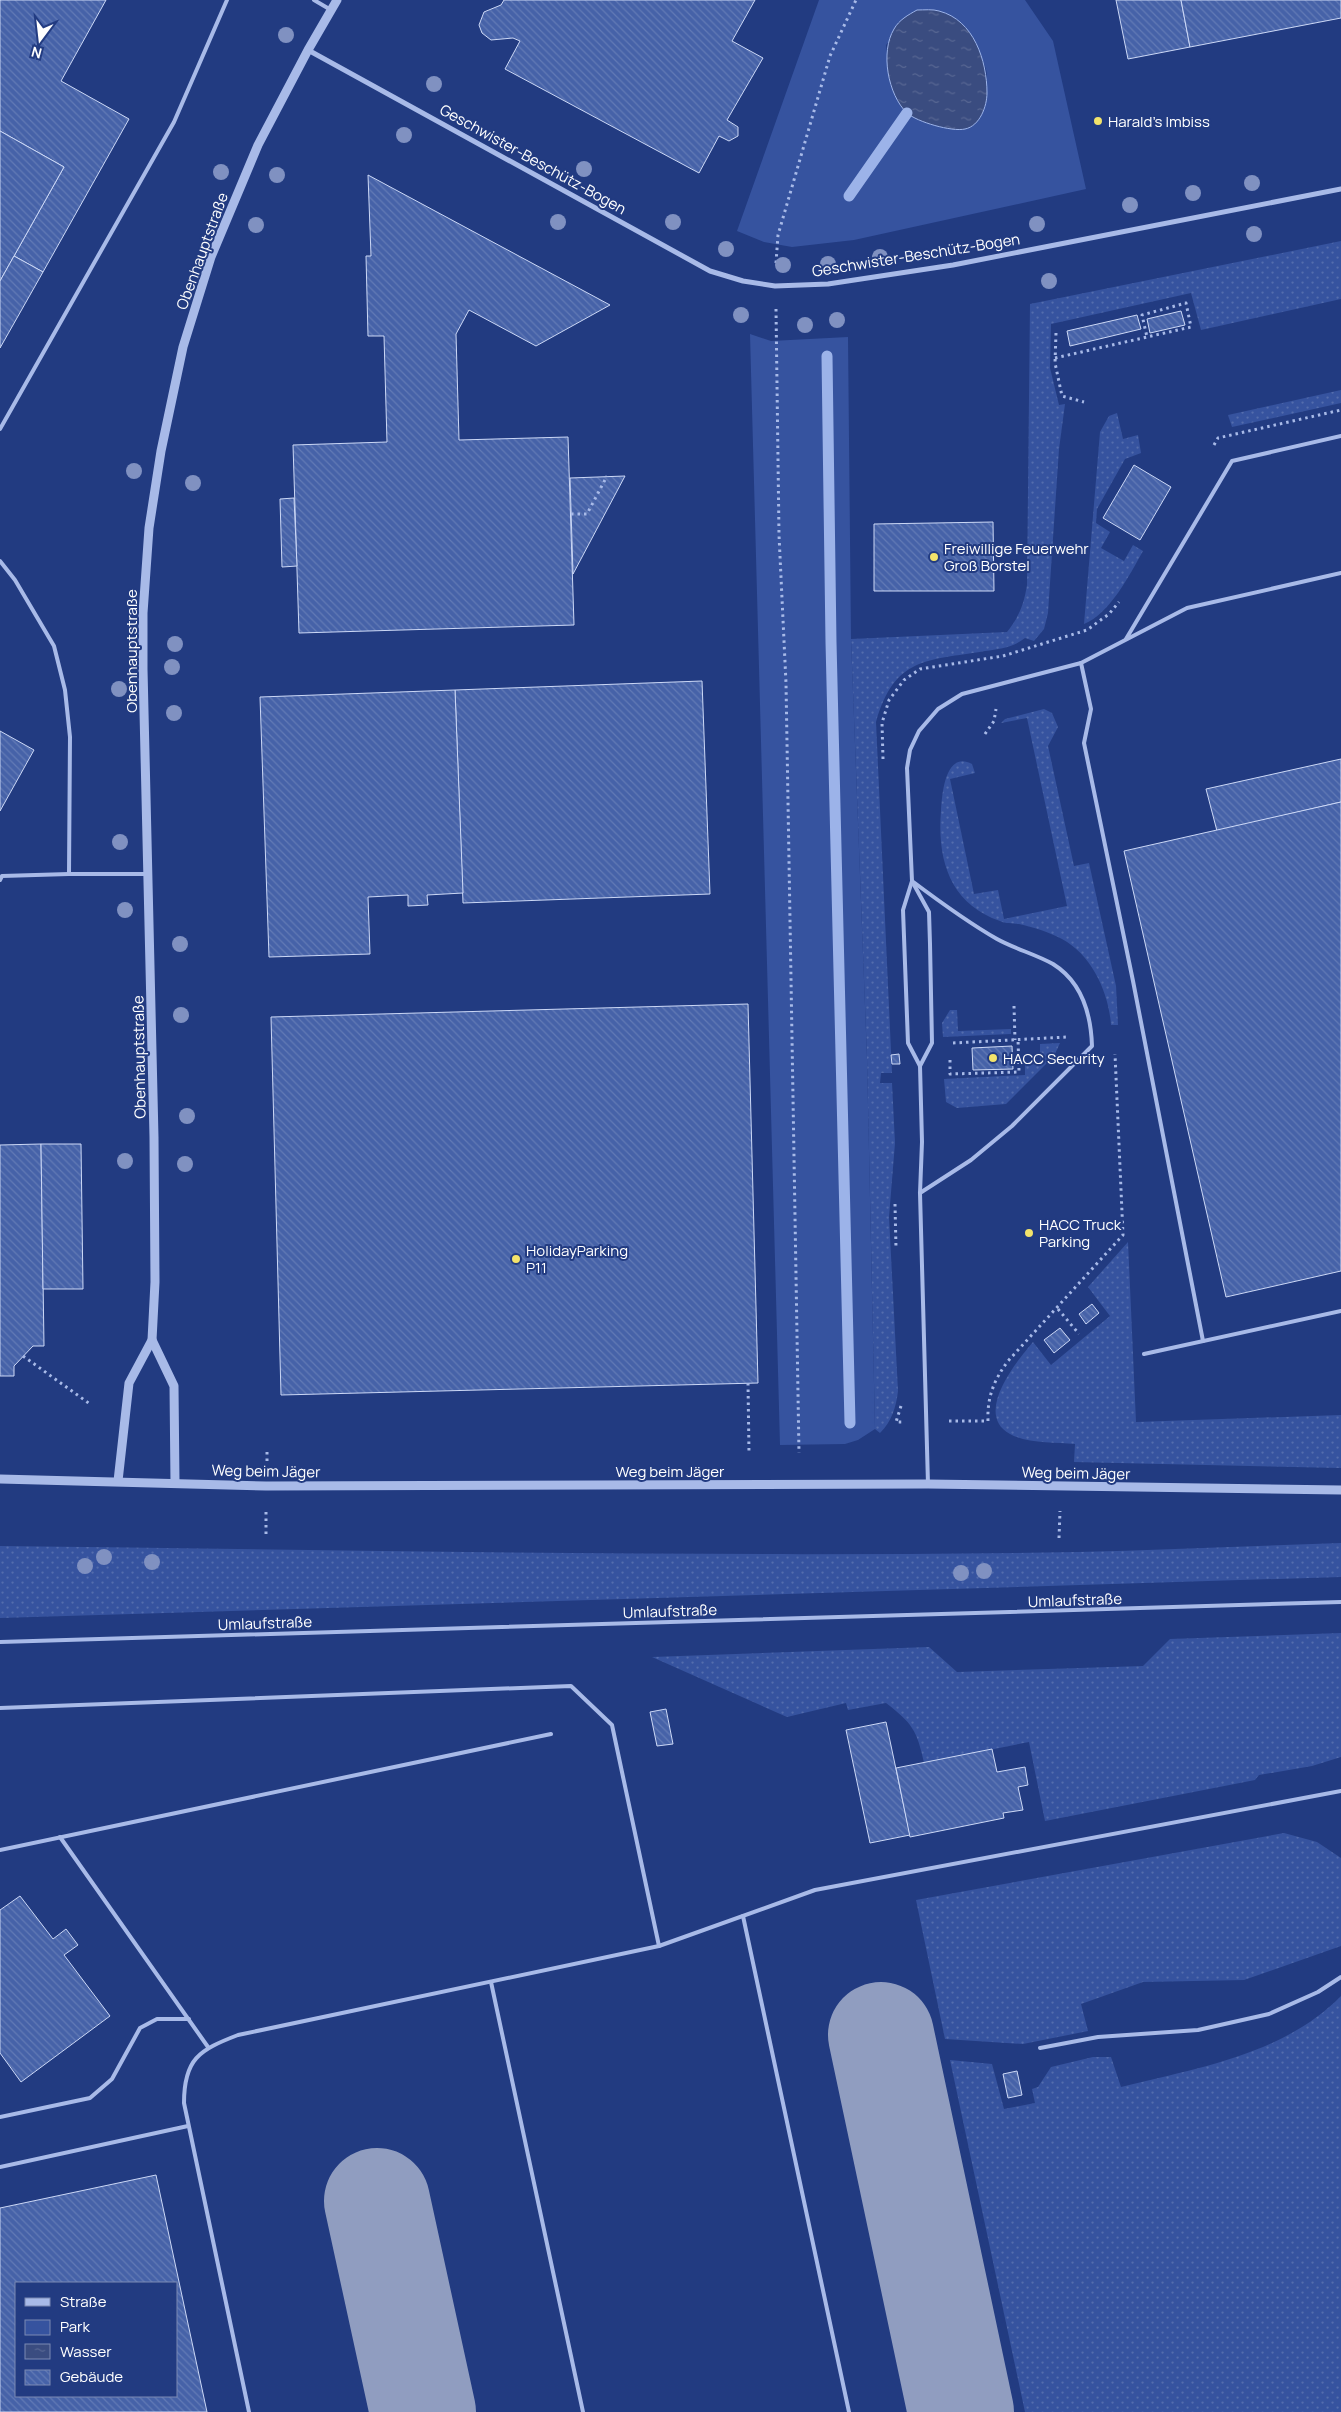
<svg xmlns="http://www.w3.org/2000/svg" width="1341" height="2412" viewBox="0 0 1341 2412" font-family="Manrope,sans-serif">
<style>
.grass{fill:url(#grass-dots)}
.green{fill:#36539f;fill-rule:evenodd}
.water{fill:url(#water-ripples);stroke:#9cb3e9}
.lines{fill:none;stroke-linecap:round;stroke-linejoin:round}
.stream{stroke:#9cb3e9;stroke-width:11}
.taxiway{stroke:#909dc0;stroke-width:106}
.building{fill:url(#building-back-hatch);stroke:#ccd8f6;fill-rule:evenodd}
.path{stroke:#a8bae8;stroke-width:3;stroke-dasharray:2.5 4;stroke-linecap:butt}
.service{stroke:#a8bae8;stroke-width:4}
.minor{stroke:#a8bae8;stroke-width:5}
.tertiary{stroke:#a8bae8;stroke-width:9}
.tree{fill:#8091c1}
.poi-dot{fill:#f3e36b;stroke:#223b81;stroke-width:2}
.labels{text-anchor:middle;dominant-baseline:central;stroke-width:4;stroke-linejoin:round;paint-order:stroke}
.poi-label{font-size:15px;fill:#fff;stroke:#223b81;text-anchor:start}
.street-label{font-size:15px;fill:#fff;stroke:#223b81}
</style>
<defs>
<pattern id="grass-dots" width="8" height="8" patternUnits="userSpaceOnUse" patternTransform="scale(1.25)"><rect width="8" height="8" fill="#36539f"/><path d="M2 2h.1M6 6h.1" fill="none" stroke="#546dad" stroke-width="1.8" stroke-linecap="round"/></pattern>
<pattern id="water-ripples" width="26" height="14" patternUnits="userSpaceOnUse" patternTransform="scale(1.25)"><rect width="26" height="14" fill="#3a4c80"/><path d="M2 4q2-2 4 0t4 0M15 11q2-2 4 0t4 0" fill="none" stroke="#586793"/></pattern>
<pattern id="building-back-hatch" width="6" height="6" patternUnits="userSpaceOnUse" patternTransform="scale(1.25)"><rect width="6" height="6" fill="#4662a8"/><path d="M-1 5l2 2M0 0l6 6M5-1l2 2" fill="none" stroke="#627ab5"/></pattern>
</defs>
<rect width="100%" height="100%" fill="#223b81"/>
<!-- grass -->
<g class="grass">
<path d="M1341 241V299L1201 330 1191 293 1051 324 1050 368 1059 405 1065 404 1059 449 1048 613 1044 629 1034 641 1025 638C1014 647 1000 649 985 651 927 661 895 656 876 722L892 1073H881L880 1083H892L895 1143 889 1217 898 1391C896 1407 892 1421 880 1433L875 1429 867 1058 851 639 1007 632C1019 617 1024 604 1027 585L1030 304Z"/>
<path d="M1341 390V403L1232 427 1228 415Z"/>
<path d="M1117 413 1123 439 1138 435 1141 453 1125 459 1097 509 1096 523 1110 532 1101 548 1124 561 1133 545 1143 551C1130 574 1110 614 1084 624L1100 432 1109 416Z"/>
<path d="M1044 709 1052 713 1058 727 1048 746 1074 866 1089 863 1116 986 1118 1025H1111C1109 993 1092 955 1062 939 1049 932 1033 927 1019 924 1013 923 1006 924 1000 921 950 904 937 860 941 811 942 795 945 750 972 764L975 773 950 779 974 894 998 890 1004 919 1067 906 1027 718 1001 723 1005 719Z"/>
<path d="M950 1010H957L958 1031 1011 1029V1034L943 1037 942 1023Z"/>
<path d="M1060 1043 1054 1056 1006 1104 957 1108 946 1102 944 1079 1025 1075V1063L1040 1062V1044Z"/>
<path d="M1128 1242 1136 1422 1341 1415V1468L1074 1462 1075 1444C1055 1442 1028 1444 1010 1434 973 1414 1017 1361 1033 1342L1051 1365 1110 1316 1088 1287Z"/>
<path d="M1341 1543V1577L0 1618V1546C359 1550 719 1558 1078 1552 1166 1550 1253 1546 1341 1543Z"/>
<path d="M1341 1633V1757L1312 1766 1259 1775 1255 1780 1045 1821 1029 1742 924 1763C917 1730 912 1723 886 1703L848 1710 846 1703 787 1717 652 1657 929 1647 957 1672 1143 1666 1170 1639Z"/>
<path d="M1284 1833 1317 1842 1341 1858V1946L1244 1980 1143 1982 1081 2004 1088 2031 1023 2044 945 2039 916 1900Z"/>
<path d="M1341 1996V2412H1025L950 2060 992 2064 1004 2109 1035 2103 1032 2089 1038 2087 1051 2067 1093 2057H1111L1121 2087C1197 2068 1283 2055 1341 1996Z"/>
</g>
<!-- green -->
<g class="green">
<path d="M819 0H1025L1053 41 1086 189 854 240 792 247 764 242 737 231ZM917 10C950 11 965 19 978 50 981 57 987 68 987 76 987 85 970 119 965 129L940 126 919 120 891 87 886 45Z"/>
<path d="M750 334 771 341 848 337 851 639 867 1058 875 1429 858 1440 845 1444 780 1445Z"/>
</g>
<!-- water -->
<path class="water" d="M917 10C924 10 933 9 939 11 974 20 987 61 987 93 987 106 980 126 965 129 952 132 917 122 907 113 888 95 880 52 894 29 899 20 908 15 917 10Z"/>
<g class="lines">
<!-- stream -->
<g class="stream">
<path d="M849 196 907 113"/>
<path d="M827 356 831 642 850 1423"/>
</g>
<!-- taxiway -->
<g class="taxiway">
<path d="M881 2035 961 2412"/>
<path d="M377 2201 423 2412"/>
</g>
</g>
<!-- building -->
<g class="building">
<path d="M0 0H106L61 81 129 119 43 272 14 256 64 167 0 131Z"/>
<path d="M504 0H755L732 41 763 58 727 120 738 127V136L729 141 719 136 699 173 505 69 520 41 513 38 491 40 482 33 479 25 484 12 501 5Z"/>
<path d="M1116 0H1181L1190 47 1128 59Z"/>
<path d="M1181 0H1341V18L1190 47Z"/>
<path d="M0 131 64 167 0 281Z"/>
<path d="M368 175 610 305 536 346 469 310 456 334 459 440 568 437 574 625 299 633 293 445 387 442 384 336H368L366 256H371Z"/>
<path d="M14 256 43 272 0 348V281Z"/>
<path d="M1181 311 1185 325 1150 333 1147 319Z"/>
<path d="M1137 315 1141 329 1070 346 1067 331Z"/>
<path d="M1134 465 1171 487 1140 540 1103 518Z"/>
<path d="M625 476 573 574 570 478Z"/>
<path d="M294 498 297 566 282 567 280 499Z"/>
<path d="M993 522 994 591H874V524Z"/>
<path d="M702 681 710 894 463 903 455 690Z"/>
<path d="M455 690 463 893 427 895 428 905 408 906V895L368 897 370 954 269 957 260 697Z"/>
<path d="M0 731 34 750 0 811Z"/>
<path d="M1341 759V802L1217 831 1206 789Z"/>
<path d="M1341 802V1271L1226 1297 1124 851Z"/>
<path d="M748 1004 758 1383 281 1395 271 1017Z"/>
<path d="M1012 1046 1013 1069 973 1070 972 1048Z"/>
<path d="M899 1054 900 1064H892L891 1055Z"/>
<path d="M41 1144 44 1346H33L14 1366V1376H0V1145Z"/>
<path d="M41 1144H81L83 1289H43Z"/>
<path d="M1092 1304 1099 1313 1086 1324 1079 1314Z"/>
<path d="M1060 1328 1070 1340 1054 1353 1044 1340Z"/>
<path d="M666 1709 673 1744 657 1746 650 1712Z"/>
<path d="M886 1722 910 1835 870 1843 846 1730Z"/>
<path d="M992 1749 997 1772 1025 1767 1028 1785 1018 1787 1023 1810 1003 1813 1004 1818 910 1837 896 1768Z"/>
<path d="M20 1896 53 1939 66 1929 78 1945 64 1955 110 2016 21 2082 0 2053V1910Z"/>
<path d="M1017 2071 1022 2095 1008 2098 1003 2074Z"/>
<path d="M156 2175 207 2412H0V2208ZM16 2283H176V2396H16Z"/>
</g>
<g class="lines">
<!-- path -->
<g class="path">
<path d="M776 263 778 235 830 56 856 0"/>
<path d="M776 309 779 535 786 683 799 1453"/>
<path d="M1056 333 1055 363 1062 396 1084 402"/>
<path d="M1055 358 1191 327 1186 303 1142 315 1147 337"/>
<path d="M1214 445 1218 438 1341 410"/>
<path d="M571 514H587L607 476"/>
<path d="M985 734 994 721 996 709"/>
<path d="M883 759 882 723 889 700 904 680 920 669 1003 656 1087 630 1109 614 1119 602"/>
<path d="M1014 1006 1015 1040"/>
<path d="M953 1043 1067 1037"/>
<path d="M950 1060V1074L1019 1072 1018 1039"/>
<path d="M895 1204 896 1248"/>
<path d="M1058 1309 1079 1334"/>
<path d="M23 1356 90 1404"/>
<path d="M748 1383 749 1453"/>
<path d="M901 1406 896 1422H903"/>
<path d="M949 1421H988C987 1397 994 1380 1008 1361L1123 1235 1115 1054"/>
<path d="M267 1461V1448"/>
<path d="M266 1512V1536"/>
<path d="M1059 1538 1060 1511"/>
</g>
<!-- service -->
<g class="service">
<path d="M314 0 331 10"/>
<path d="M0 429 174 122 227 0"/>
<path d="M0 561 15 580 54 646 65 690 70 737 69 874H148"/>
<path d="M1126 639 1232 461 1341 436"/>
<path d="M1081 663 1091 709 1084 743 1133 981 1203 1341"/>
<path d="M0 880 2 876 69 874"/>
<path d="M912 881C940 902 967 922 997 939 1015 949 1035 954 1053 964 1082 982 1091 1015 1092 1046L1012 1126 971 1160 920 1193"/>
<path d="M913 883 929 912 930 944 932 1043 920 1066"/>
<path d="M1144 1354 1341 1311"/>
<path d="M928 1484 920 1193 922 1142 920 1066 908 1043 903 910 912 881 907 768 910 750 919 731 938 709 962 694 1081 663 1187 608 1341 573"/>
<path d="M0 1642 1341 1602"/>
<path d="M0 1708 571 1686 612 1725 659 1946"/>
<path d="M60 1837 208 2047"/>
<path d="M0 1850 551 1734"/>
<path d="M743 1916 849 2412"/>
<path d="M491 1982 583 2412"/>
<path d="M1040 2048 1098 2037 1198 2030 1269 2014 1318 1992 1341 1977"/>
<path d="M0 2117 90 2098 112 2079 140 2028 157 2019H189"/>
<path d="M0 2167 188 2126"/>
<path d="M249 2412 184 2103C184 2059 199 2050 238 2035L659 1946 815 1890 1341 1791"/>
</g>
<!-- minor -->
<path class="minor" d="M308 50 710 271 743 281 775 286 828 284 953 265 1341 189"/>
<!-- tertiary -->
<g class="tertiary">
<path d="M152 1340 174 1386 175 1483"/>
<path d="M0 1479 266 1486 928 1484 1341 1490"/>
<path d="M118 1481 129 1383 152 1340 155 1282 154 1137 143 669V613L149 528 161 451 183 347 211 257 258 145 308 50 337 0"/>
</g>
</g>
<!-- trees -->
<g class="tree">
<circle cx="286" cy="35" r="8"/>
<circle cx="434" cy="84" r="8"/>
<circle cx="404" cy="135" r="8"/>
<circle cx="584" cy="169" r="8"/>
<circle cx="221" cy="172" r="8"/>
<circle cx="277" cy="175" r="8"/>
<circle cx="1252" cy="183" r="8"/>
<circle cx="1193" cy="193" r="8"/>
<circle cx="1130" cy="205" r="8"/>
<circle cx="558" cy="222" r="8"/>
<circle cx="673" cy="222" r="8"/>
<circle cx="1037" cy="224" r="8"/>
<circle cx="256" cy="225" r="8"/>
<circle cx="1254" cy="234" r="8"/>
<circle cx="726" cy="249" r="8"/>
<circle cx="880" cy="257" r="8"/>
<circle cx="828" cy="264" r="8"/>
<circle cx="783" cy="265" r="8"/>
<circle cx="1049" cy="281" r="8"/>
<circle cx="741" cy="315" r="8"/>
<circle cx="837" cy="320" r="8"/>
<circle cx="805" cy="325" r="8"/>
<circle cx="134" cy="471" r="8"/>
<circle cx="193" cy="483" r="8"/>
<circle cx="175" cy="644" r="8"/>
<circle cx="172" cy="667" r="8"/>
<circle cx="119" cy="689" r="8"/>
<circle cx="174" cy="713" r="8"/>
<circle cx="120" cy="842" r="8"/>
<circle cx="125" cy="910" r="8"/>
<circle cx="180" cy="944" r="8"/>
<circle cx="181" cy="1015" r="8"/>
<circle cx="187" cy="1116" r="8"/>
<circle cx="125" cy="1161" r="8"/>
<circle cx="185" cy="1164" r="8"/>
<circle cx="104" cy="1557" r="8"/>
<circle cx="152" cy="1562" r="8"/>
<circle cx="85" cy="1566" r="8"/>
<circle cx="984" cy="1571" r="8"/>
<circle cx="961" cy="1573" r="8"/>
</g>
<!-- markers -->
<g class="poi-dot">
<circle cx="1098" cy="121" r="5"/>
<circle cx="934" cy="557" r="5"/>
<circle cx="993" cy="1058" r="5"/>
<circle cx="1029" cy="1233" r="5"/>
<circle cx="516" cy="1259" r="5"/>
</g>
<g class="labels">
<!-- poi labels -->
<g class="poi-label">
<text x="1108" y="121">Harald's Imbiss</text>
<text x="944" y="548">Freiwillige Feuerwehr<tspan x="944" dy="17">Groß Borstel</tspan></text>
<text x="1003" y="1058">HACC Security</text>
<text x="1039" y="1224">HACC Truck<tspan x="1039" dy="17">Parking</tspan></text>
<text x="526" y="1250">HolidayParking<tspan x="526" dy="17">P11</tspan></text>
</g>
<!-- street labels -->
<g class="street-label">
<text transform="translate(533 159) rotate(29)">Geschwister-Beschütz-Bogen</text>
<text transform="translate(202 251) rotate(-70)">Obenhauptstraße</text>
<text transform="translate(916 255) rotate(-9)">Geschwister-Beschütz-Bogen</text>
<text transform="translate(131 651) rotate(-90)">Obenhauptstraße</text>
<text transform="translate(139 1057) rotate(-91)">Obenhauptstraße</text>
<text transform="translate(266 1471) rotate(1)">Weg beim Jäger</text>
<text x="670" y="1471">Weg beim Jäger</text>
<text transform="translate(1076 1473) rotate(1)">Weg beim Jäger</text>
<text transform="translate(1075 1600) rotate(-2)">Umlaufstraße</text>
<text transform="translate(670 1611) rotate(-2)">Umlaufstraße</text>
<text transform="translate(265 1623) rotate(-2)">Umlaufstraße</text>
</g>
</g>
<!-- legend -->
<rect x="15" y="2282" width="162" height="115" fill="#223b81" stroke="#7a89b3"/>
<rect x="25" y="2298" width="25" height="8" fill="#a8bae8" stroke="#7a89b3"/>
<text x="60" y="2307" font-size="15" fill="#ffffff">Straße</text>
<rect x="25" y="2320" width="25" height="15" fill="#36539f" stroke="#7a89b3"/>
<text x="60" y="2332" font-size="15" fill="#ffffff">Park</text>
<rect x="25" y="2344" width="25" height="15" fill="url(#water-ripples)" stroke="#7a89b3"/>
<text x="60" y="2357" font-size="15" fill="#ffffff">Wasser</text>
<rect x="25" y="2370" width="25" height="15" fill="url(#building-back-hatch)" stroke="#7a89b3"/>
<text x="60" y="2382" font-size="15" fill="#ffffff">Gebäude</text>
<!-- north arrow -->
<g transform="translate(40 40) rotate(195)" stroke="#223b81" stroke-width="4" paint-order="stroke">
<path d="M0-4L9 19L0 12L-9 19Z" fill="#ffffff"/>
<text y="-8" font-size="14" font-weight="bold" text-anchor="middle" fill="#ffffff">N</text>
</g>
</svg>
